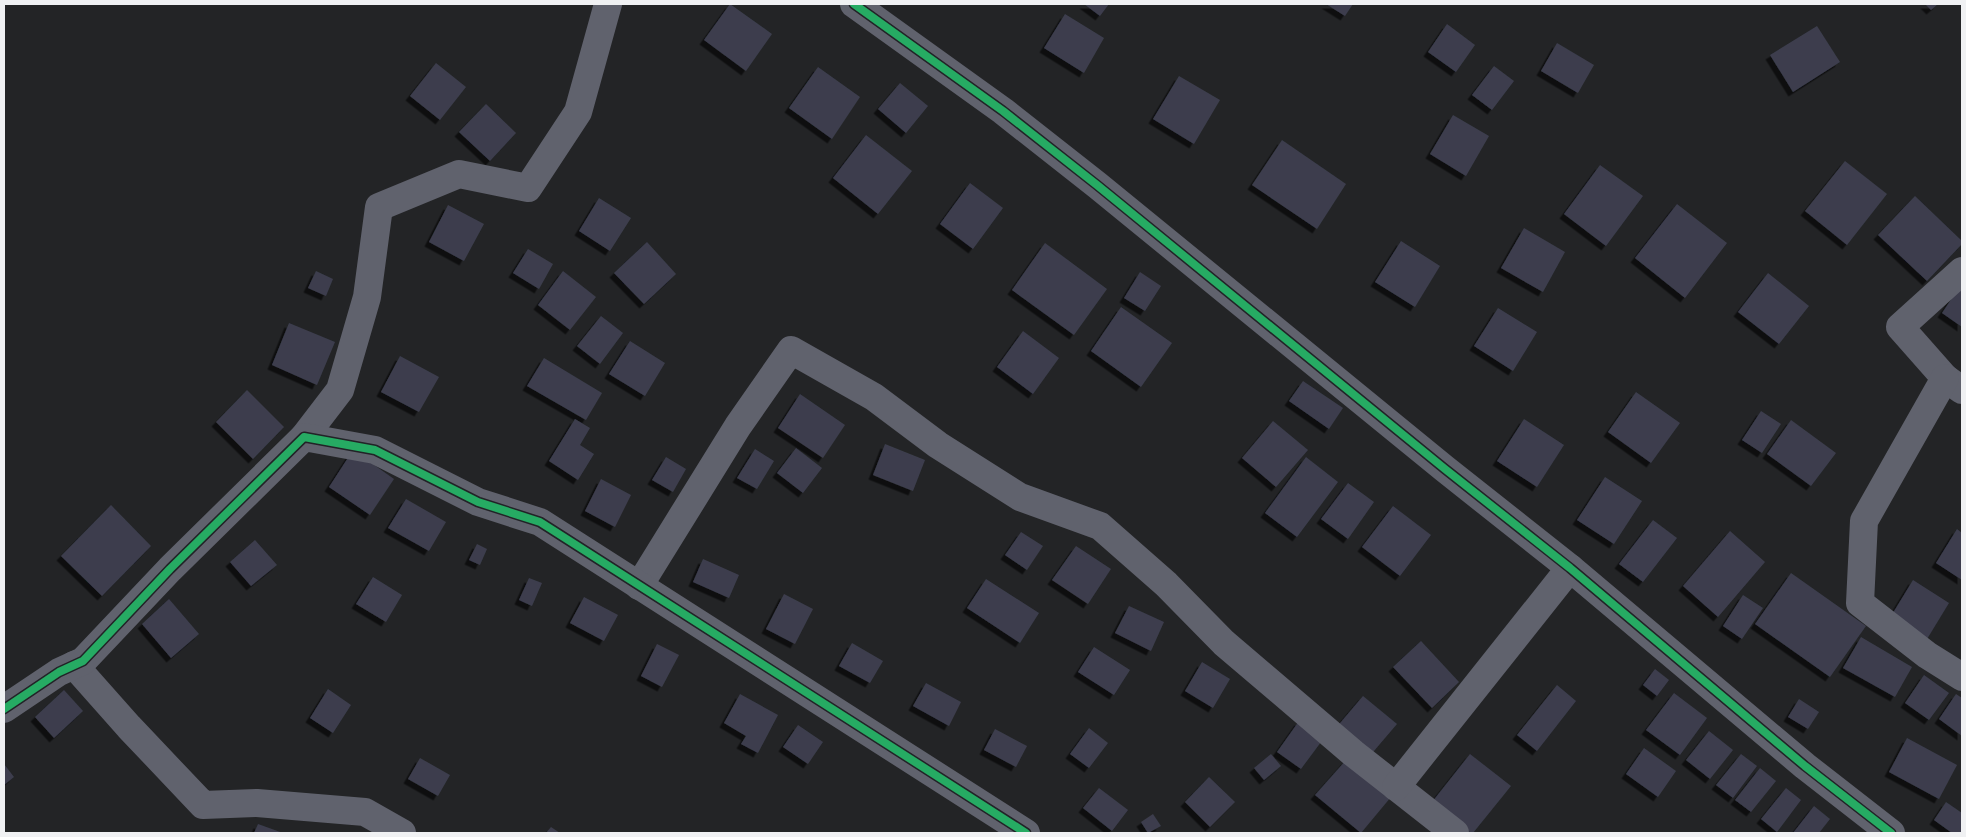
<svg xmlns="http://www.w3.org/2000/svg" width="1966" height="837" viewBox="0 0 1966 837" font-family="Figtree,sans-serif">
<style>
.building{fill:#3c3e4d;filter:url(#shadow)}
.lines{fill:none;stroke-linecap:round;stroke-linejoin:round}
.minor{stroke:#60626d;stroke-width:28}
.cycleway-casing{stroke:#222327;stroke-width:11}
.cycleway{stroke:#26ab63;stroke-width:8}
</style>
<defs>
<filter id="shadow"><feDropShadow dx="-4.5" dy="4.5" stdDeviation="0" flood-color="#0009"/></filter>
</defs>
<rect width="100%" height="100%" fill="#232426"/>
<!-- building -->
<g class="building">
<path d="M730 4 772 34 746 71 704 40Z"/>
<path d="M1084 4H1109L1100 16Z"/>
<path d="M1326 4H1353L1345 16Z"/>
<path d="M1925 4H1938L1931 10Z"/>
<path d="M1065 14 1104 38 1084 73 1044 48Z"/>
<path d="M1447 24 1475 45 1456 72 1428 52Z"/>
<path d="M1817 26 1840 62 1793 92 1770 55Z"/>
<path d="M1557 43 1594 65 1578 93 1541 71Z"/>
<path d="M436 63 466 87 440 120 410 96Z"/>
<path d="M1494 66 1514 81 1492 110 1472 95Z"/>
<path d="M818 67 860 97 832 139 789 108Z"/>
<path d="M1179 76 1220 100 1194 144 1153 119Z"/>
<path d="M900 83 928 106 906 133 878 109Z"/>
<path d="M486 104 516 133 490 161 459 132Z"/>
<path d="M1453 115 1489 136 1466 176 1430 154Z"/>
<path d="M866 135 912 171 878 214 833 178Z"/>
<path d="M1282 140 1346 184 1317 229 1252 185Z"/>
<path d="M1845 161 1887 194 1847 245 1805 211Z"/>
<path d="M1600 165 1643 196 1606 246 1564 214Z"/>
<path d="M970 183 1003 208 973 249 940 224Z"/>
<path d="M1915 196 1962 241V244L1927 281 1878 235Z"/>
<path d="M599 198 631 218 610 251 579 231Z"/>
<path d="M1677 204 1727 243 1685 298 1635 258Z"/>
<path d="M448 205 484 224 464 261 429 242Z"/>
<path d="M1524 228 1565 252 1543 292 1501 268Z"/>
<path d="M1401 241 1440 266 1415 307 1375 282Z"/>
<path d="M647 242 676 274 644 304 614 273Z"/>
<path d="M1045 243 1107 289 1074 335 1012 290Z"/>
<path d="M528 249 553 264 539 289 513 273Z"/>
<path d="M316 271 333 279 326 296 308 288Z"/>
<path d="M563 271 596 297 570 330 538 305Z"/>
<path d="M1140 272 1161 286 1145 311 1124 298Z"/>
<path d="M1768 273 1809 306 1779 344 1738 312Z"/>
<path d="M1962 283V327L1942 313Z"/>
<path d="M1121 307 1172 343 1141 387 1091 351Z"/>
<path d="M1498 308 1537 332 1513 371 1474 346Z"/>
<path d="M601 316 623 333 600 364 577 346Z"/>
<path d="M289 323 335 342 317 385 272 365Z"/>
<path d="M1023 331 1059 358 1033 394 997 367Z"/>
<path d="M630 341 665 363 645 396 609 374Z"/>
<path d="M400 356 439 377 419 412 381 392Z"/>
<path d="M544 358 602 393 586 420 527 386Z"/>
<path d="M1303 381 1343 408 1329 429 1289 401Z"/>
<path d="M247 390 284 427 253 459 216 422Z"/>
<path d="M1636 392 1680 423 1651 463 1608 432Z"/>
<path d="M800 394 845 425 823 458 778 428Z"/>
<path d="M1761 411 1781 424 1762 453 1742 440Z"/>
<path d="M575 419 590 428 580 445 594 454 578 480 549 461Z"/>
<path d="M1524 419 1564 445 1537 487 1497 461Z"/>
<path d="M1791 420 1836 453 1811 486 1767 454Z"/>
<path d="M1273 421 1308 450 1276 487 1242 458Z"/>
<path d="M885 444 925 460 913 491 873 475Z"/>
<path d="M796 448 822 468 803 493 777 473Z"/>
<path d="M755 449 774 461 757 489 737 478Z"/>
<path d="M353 450 394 479 370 515 329 487Z"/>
<path d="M666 457 686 469 673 492 652 480Z"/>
<path d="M1306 457 1338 482 1297 537 1265 513Z"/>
<path d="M1605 477 1642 501 1614 544 1577 520Z"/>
<path d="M601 479 631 495 615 527 585 511Z"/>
<path d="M1348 483 1374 502 1348 539 1321 519Z"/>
<path d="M406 499 446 522 429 551 388 528Z"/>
<path d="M111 505 151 546 102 596 61 556Z"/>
<path d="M1393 506 1431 535 1400 576 1362 547Z"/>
<path d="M1653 520 1677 538 1643 582 1619 564Z"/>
<path d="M1957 529 1962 533V580L1936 563Z"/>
<path d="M1730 531 1765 562 1718 617 1683 586Z"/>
<path d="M1021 532 1043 546 1027 570 1005 555Z"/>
<path d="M255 540 277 565 251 586 230 562Z"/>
<path d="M477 544 487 549 480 565 469 560Z"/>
<path d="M1076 546 1111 569 1088 604 1052 580Z"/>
<path d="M703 559 739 575 729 598 693 582Z"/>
<path d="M1791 573 1866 626 1830 677 1755 624Z"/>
<path d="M373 577 402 595 386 622 356 604Z"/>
<path d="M529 578 542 583 532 606 519 600Z"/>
<path d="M986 579 1039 613 1020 643 967 608Z"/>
<path d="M1913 580 1949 603 1924 644 1888 621Z"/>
<path d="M784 594 813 609 795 644 766 629Z"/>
<path d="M1743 595 1763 608 1742 639 1723 626Z"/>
<path d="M584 597 618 615 604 641 570 623Z"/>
<path d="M169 599 199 634 171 658 142 624Z"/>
<path d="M1129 606 1164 622 1151 651 1115 633Z"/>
<path d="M1861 637 1912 667 1895 697 1843 668Z"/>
<path d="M1421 641 1459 682 1432 708 1393 667Z"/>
<path d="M852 643 883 661 870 683 839 666Z"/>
<path d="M657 644 679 655 662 687 641 676Z"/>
<path d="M1094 647 1130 670 1114 695 1078 672Z"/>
<path d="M1202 662 1230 679 1213 708 1185 691Z"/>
<path d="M1655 669 1669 680 1657 696 1643 685Z"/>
<path d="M1924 675 1949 693 1929 720 1905 703Z"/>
<path d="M926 683 961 702 949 726 913 706Z"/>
<path d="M1557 685 1576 701 1537 751 1517 735Z"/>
<path d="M328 689 351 705 333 733 310 718Z"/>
<path d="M64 690 83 711 54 738 35 717Z"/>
<path d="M1674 693 1707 718 1680 755 1646 730Z"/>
<path d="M740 694 778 715 758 753 741 744 746 736 724 723Z"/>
<path d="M1956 694 1962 698V736L1939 719Z"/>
<path d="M1363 696 1397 724 1368 758 1335 729Z"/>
<path d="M1799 699 1819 712 1808 729 1788 717Z"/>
<path d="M1299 721 1324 738 1301 769 1277 752Z"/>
<path d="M798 725 823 742 808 764 783 747Z"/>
<path d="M1089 728 1108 743 1089 768 1070 754Z"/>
<path d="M995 729 1027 746 1016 767 984 750Z"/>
<path d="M1709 731 1733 750 1710 779 1686 760Z"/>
<path d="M1907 738 1957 765 1939 799 1889 772Z"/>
<path d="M1644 748 1676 771 1658 797 1626 774Z"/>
<path d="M1271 754 1281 766 1264 780 1254 768Z"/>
<path d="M1470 754 1511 786 1473 833H1471L1432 802Z"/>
<path d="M1741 754 1757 766 1733 798 1716 785Z"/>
<path d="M420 758 450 775 438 796 408 779Z"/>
<path d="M1347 759 1391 797 1361 833 1315 795Z"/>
<path d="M4 764 14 777 4 785Z"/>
<path d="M1760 768 1776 781 1751 812 1735 800Z"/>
<path d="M1209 777 1235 802 1210 827 1185 802Z"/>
<path d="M1099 788 1128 810 1112 831 1083 808Z"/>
<path d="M1786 788 1801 800 1777 832 1761 819Z"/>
<path d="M1946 802 1962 813V833H1952L1934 820Z"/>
<path d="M1814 806 1830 819 1819 833H1793Z"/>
<path d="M1153 814 1161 826 1148 833 1141 822Z"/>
<path d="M258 824 283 833H254Z"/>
<path d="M551 827 560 833H546Z"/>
</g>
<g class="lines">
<!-- minor -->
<g class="minor">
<path d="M854 4 1003 111 1097 185 1445 469 1570 568 1805 766 1891 833"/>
<path d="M1962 271 1900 327 1945 378 1962 390"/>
<path d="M1945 378 1864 521 1860 603 1927 655 1962 677"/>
<path d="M304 437 340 390 367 297 379 207 459 174 528 188 578 112 608 4"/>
<path d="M639 586 738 426 791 350 874 397 938 445 1020 497 1100 526 1166 584 1224 643 1353 753 1455 833"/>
<path d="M74 665 129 727 203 805 257 803 365 812 402 833"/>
<path d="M4 709 59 672 83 661 170 569 304 437 375 450 478 502 540 522 1026 833"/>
<path d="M1396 787 1570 568"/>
</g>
<!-- cycleway casing -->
<g class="cycleway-casing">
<g id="cycleway">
<path d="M854 4 1003 111 1097 185 1445 469 1570 568 1805 766 1891 833"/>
<path d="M4 709 59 672 83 661 170 569 304 437 375 450 478 502 540 522 1026 833"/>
</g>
</g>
<!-- cycleway -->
<use href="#cycleway" class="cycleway"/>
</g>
<!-- border -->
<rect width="1966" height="837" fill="none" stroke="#f0f1f3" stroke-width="10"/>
</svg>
